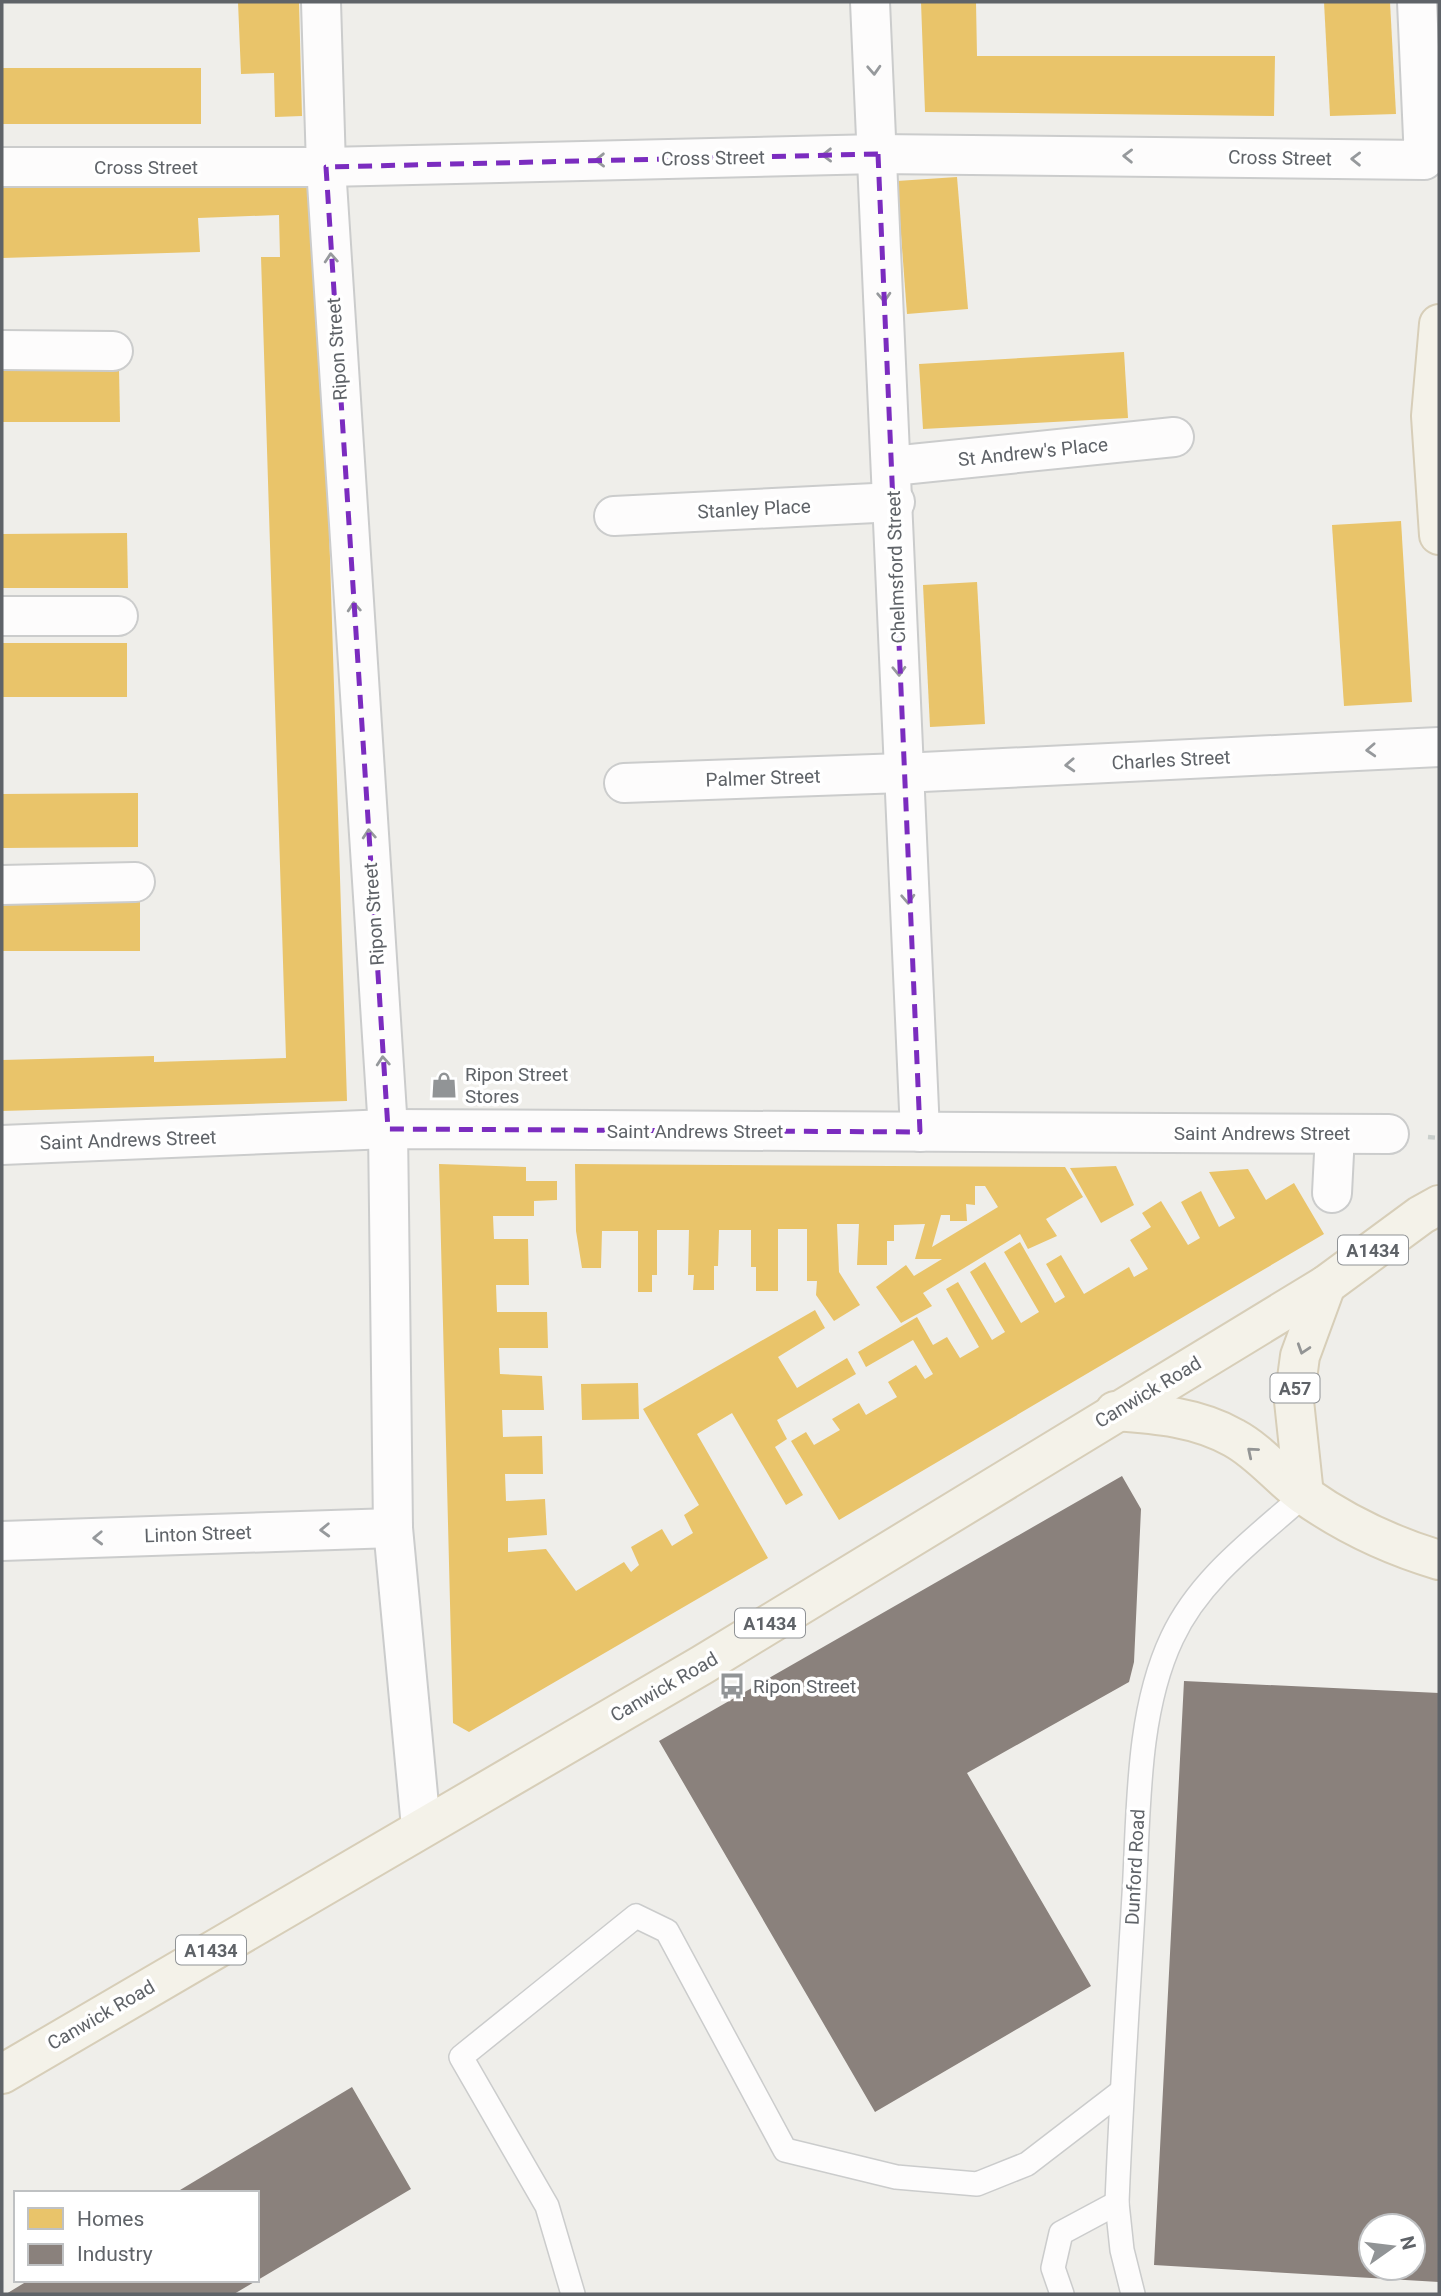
<svg xmlns="http://www.w3.org/2000/svg" width="1441" height="2296" viewBox="0 0 1441 2296" font-family="Roboto,sans-serif">
<style>
.homes{fill:#e9c46a;fill-rule:evenodd}
.industry{fill:#8a817c;fill-rule:evenodd}
.lines{fill:none;stroke-linecap:round;stroke-linejoin:round}
.lane-casing{stroke:#cbcccc;stroke-width:26}
.street-casing{stroke:#cbcccc;stroke-width:42}
.primary-casing{stroke:#d7ceb8;stroke-width:42}
.path{stroke:#cacfcc;stroke-width:4.5;stroke-dasharray:7 3.5;stroke-linecap:butt}
.lane{stroke:#fdfcfc;stroke-width:23}
.street{stroke:#fdfcfc;stroke-width:38}
.primary{stroke:#f4f2e9;stroke-width:38}
.oneway{stroke:#96999c}
.oneway2{stroke:#939595}
.marked{fill:none;stroke:#7b2cbf;stroke-width:5;stroke-dasharray:14 9;stroke-linejoin:round}
.labels{text-anchor:middle;dominant-baseline:central;stroke-width:7;stroke-linejoin:round;paint-order:stroke}
.shield{fill:#fff;stroke:#8f9295;stroke-width:2}
.shield-label{font-size:18px;font-weight:bold;fill:#5f6368}
.street-label{font-size:19px;fill:#5f6368;stroke:#fff}
.poi-label{font-size:19px;fill:#5f6368;stroke:#fff;text-anchor:start}
</style>
<rect width="100%" height="100%" fill="#efeeea"/>
<!-- homes -->
<g class="homes">
<path d="M238 2H299L302 116 275 117 274 73 241 74Z"/>
<path d="M921 2H976L977 56H1275L1274 116 925 112Z"/>
<path d="M1324 2H1390L1396 114 1330 116Z"/>
<rect x="2" y="68" width="199" height="56"/>
<path d="M318 176 347 1101 2 1111V1060L154 1056V1062L286 1058 261 257H280L279 215 198 218 200 252 2 258V185Z"/>
<path d="M957 177 968 309 907 314 897 181Z"/>
<path d="M1124 352 1128 418 923 429 919 364Z"/>
<path d="M2 368H119L120 422H2Z"/>
<path d="M1401 521 1412 702 1344 706 1332 525Z"/>
<path d="M127 533 128 588H2V534Z"/>
<path d="M977 582 985 724 930 727 923 585Z"/>
<rect x="2" y="643" width="125" height="54"/>
<path d="M138 793V847L2 848V794Z"/>
<rect x="2" y="897" width="138" height="54"/>
<path d="M439 1164 526 1167V1181H557V1200L534 1201V1216H493L494 1239H528L529 1285H496L497 1312H547L548 1348H499L500 1374 542 1376 544 1410H502L503 1437 542 1436 543 1474H505L506 1501 545 1499 547 1535 508 1538V1552L546 1549 576 1591 624 1562 631 1572 639 1565 631 1547 662 1529 672 1546 693 1533 684 1515 699 1505 643 1409 815 1310 825 1328 778 1357 797 1388 847 1358 856 1374 777 1420 787 1439 775 1447 803 1495 786 1505 732 1413 697 1434 768 1558 469 1732 453 1723Z"/>
<path d="M575 1164 1065 1167 1083 1197 1046 1219 1057 1236 1028 1249 1020 1234 923 1293 932 1306 901 1323 876 1287 906 1265 914 1276 942 1259H915L925 1224 894 1225V1241H887V1265H857L859 1224H837L839 1272 860 1305 834 1321 816 1295 817 1281H807V1229H778V1291H756V1267H751V1230H719L718 1266H714V1290H693L694 1275H688L689 1230H657V1275H652V1292H638V1231H602L601 1268H582L576 1231ZM975 1186H985L998 1207 932 1247 941 1215H950V1221H967L966 1204 975 1205Z"/>
<path d="M1116 1166 1134 1205 1101 1223 1070 1168Z"/>
<path d="M1248 1169 1266 1200 1294 1183 1324 1234 839 1520 791 1441 806 1432 814 1445 840 1430 832 1419 859 1403 866 1415 897 1397 888 1382 916 1365 925 1379 933 1374 913 1340 866 1367 858 1352 917 1317 933 1345 947 1337 960 1358 979 1347 946 1289 958 1282 992 1340 1005 1332 970 1272 985 1262 1021 1323 1039 1312 1004 1252 1020 1242 1055 1303 1065 1297 1046 1264 1061 1255 1084 1294 1129 1267 1134 1277 1148 1269 1130 1240 1151 1227 1142 1213 1161 1201 1188 1245 1200 1238 1181 1202 1201 1191 1219 1227 1235 1218 1209 1172Z"/>
<path d="M638 1383 639 1419 582 1420 581 1384Z"/>
</g>
<!-- industry -->
<g class="industry">
<path d="M1122 1476 1141 1509 1134 1662 1129 1682 967 1773 1091 1986 875 2112 659 1741Z"/>
<path d="M1184 1681 1439 1693V2282L1154 2265ZM1371 2226H1413V2268H1371Z"/>
<path d="M352 2087 411 2189 234 2294H6L29 2280H257V2193H175Z"/>
</g>
<g class="lines">
<!-- lane casing -->
<g class="lane-casing">
<g id="lane">
<path d="M573 2294 547 2206 461 2057 636 1916 667 1931 785 2150 896 2177 977 2184 1027 2164 1122 2091"/>
<path d="M1062 2294 1053 2268 1061 2233 1117 2203"/>
<path d="M1133 2294 1122 2250 1117 2203C1121 2100 1128 1998 1134 1895 1139 1813 1136 1714 1172 1638 1200 1578 1256 1538 1304 1495"/>
</g>
</g>
<!-- street casing -->
<g class="street-casing">
<g id="street">
<path d="M321 2 326 167 388 1129 393 1528 421 1827"/>
<path d="M870 2 920 1132"/>
<path d="M2 167H326L878 154 1424 160 1417 2"/>
<path d="M2 350 113 351"/>
<path d="M892 466 1174 437"/>
<path d="M614 516 895 502"/>
<path d="M2 616H118"/>
<path d="M624 783 902 773 1439 747"/>
<path d="M2 885 135 882"/>
<path d="M2 1145 388 1129 1389 1134"/>
<path d="M1332 1193 1335 1134"/>
<path d="M2 1541 393 1528"/>
</g>
</g>
<!-- primary casing -->
<g class="primary-casing">
<g id="primary">
<path d="M1439 324 1431 416 1439 535"/>
<path d="M1115 1411C1156 1414 1197 1417 1234 1438 1260 1452 1280 1478 1304 1495 1345 1524 1392 1546 1439 1560"/>
<path d="M1304 1495 1294 1401 1300 1356 1326 1285"/>
<path d="M2 2074 702 1665 1326 1285 1421 1215 1439 1205"/>
</g>
</g>
<!-- path -->
<path class="path" d="M1428 1137 1439 1138"/>
<!-- lane -->
<use href="#lane" class="lane"/>
<!-- street -->
<use href="#street" class="street"/>
<!-- primary -->
<use href="#primary" class="primary"/>
</g>
<!-- one-way arrows -->
<defs><path id="oneway-chevron" d="M-2-3.5L2.5 0L-2 3.5" fill="none" stroke-width="1.6" stroke-linecap="round" stroke-linejoin="round" transform="scale(1.75)"/></defs>
<g class="oneway">
<use href="#oneway-chevron" transform="translate(874 70) rotate(87)"/>
<use href="#oneway-chevron" transform="translate(827 155) rotate(179)"/>
<use href="#oneway-chevron" transform="translate(1128 156) rotate(-179)"/>
<use href="#oneway-chevron" transform="translate(1356 159) rotate(-179)"/>
<use href="#oneway-chevron" transform="translate(600 160) rotate(179)"/>
<use href="#oneway-chevron" transform="translate(331 258) rotate(-94)"/>
<use href="#oneway-chevron" transform="translate(884 297) rotate(87)"/>
<use href="#oneway-chevron" transform="translate(354 607) rotate(-94)"/>
<use href="#oneway-chevron" transform="translate(899 671) rotate(88)"/>
<use href="#oneway-chevron" transform="translate(1371 750) rotate(177)"/>
<use href="#oneway-chevron" transform="translate(1070 765) rotate(177)"/>
<use href="#oneway-chevron" transform="translate(369 834) rotate(-94)"/>
<use href="#oneway-chevron" transform="translate(908 899) rotate(87)"/>
<use href="#oneway-chevron" transform="translate(383 1061) rotate(-94)"/>
<use href="#oneway-chevron" transform="translate(325 1530) rotate(178)"/>
<use href="#oneway-chevron" transform="translate(98 1538) rotate(178)"/>
</g>
<g class="oneway2">
<use href="#oneway-chevron" transform="translate(1303 1349) rotate(108)"/>
<use href="#oneway-chevron" transform="translate(1252 1452) rotate(-140)"/>
</g>
<!-- marked area -->
<path class="marked" d="M878 154 920 1132 388 1129 326 167Z"/>
<!-- icons -->
<defs>
<g id="shop-bare" transform="scale(2.1)"><path d="M-5-2.5h2.3a2.7 3.5 0 0 1 5.4 0H5L5.5 6h-11ZM-1.5-2.5h3a1.5 2.3 0 0 0-3 0Z" fill="#919496" stroke="#fff" stroke-width="2.5" paint-order="stroke"/></g>
<g id="bus-bare" transform="scale(2.1)"><path d="M-5-6H5V4H4V6H2V4H-2V6H-4V4H-5ZM-3.5-4V0h7V-4ZM-3.5 1.2v1.5H-2V1.2ZM2 1.2v1.5H3.5V1.2Z" fill="#919496" stroke="#fff" stroke-width="2.5" paint-order="stroke"/></g>
</defs>
<g fill-rule="evenodd">
<use href="#shop-bare" x="444" y="1085"/>
<use href="#bus-bare" x="732" y="1686"/>
</g>
<g class="labels">
<!-- shield labels -->
<g class="shield">
<rect x="1338" y="1235.5" width="70" height="29" rx="5"/>
<rect x="1270.5" y="1373.5" width="49" height="29" rx="5"/>
<rect x="735" y="1608.5" width="70" height="29" rx="5"/>
<rect x="176" y="1935.5" width="70" height="29" rx="5"/>
</g>
<g class="shield-label">
<text x="1373" y="1250">A1434</text>
<text x="1295" y="1388">A57</text>
<text x="770" y="1623">A1434</text>
<text x="211" y="1950">A1434</text>
</g>
<!-- street labels -->
<g class="street-label">
<text transform="translate(713 158) rotate(-1)">Cross Street</text>
<text transform="translate(1280 158) rotate(1)">Cross Street</text>
<text x="146" y="167">Cross Street</text>
<text transform="translate(337 349) rotate(-94)">Ripon Street</text>
<text transform="translate(1033 452) rotate(-6)">St Andrew's Place</text>
<text transform="translate(754 509) rotate(-3)">Stanley Place</text>
<text transform="translate(896 567) rotate(-92)">Chelmsford Street</text>
<text transform="translate(1171 760) rotate(-3)">Charles Street</text>
<text transform="translate(763 778) rotate(-2)">Palmer Street</text>
<text transform="translate(374 914) rotate(-94)">Ripon Street</text>
<text x="695" y="1131">Saint Andrews Street</text>
<text x="1262" y="1133">Saint Andrews Street</text>
<text transform="translate(128 1140) rotate(-2)">Saint Andrews Street</text>
<text transform="translate(1148 1392) rotate(-31)">Canwick Road</text>
<text transform="translate(198 1534) rotate(-2)">Linton Street</text>
<text transform="translate(664 1687) rotate(-30)">Canwick Road</text>
<text transform="translate(1135 1867) rotate(-87)">Dunford Road</text>
<text transform="translate(101 2015) rotate(-30)">Canwick Road</text>
</g>
<!-- poi labels -->
<g class="poi-label">
<text x="465" y="1074">Ripon Street<tspan x="465" dy="22">Stores</tspan></text>
<text x="753" y="1686">Ripon Street</text>
</g>
</g>
<!-- border -->
<rect width="1441" height="2296" fill="none" stroke="#5f6368" stroke-width="7"/>
<!-- legend -->
<rect x="14" y="2191" width="245" height="91" fill="#ffffff" stroke="#bfc1c3" stroke-width="2"/>
<rect x="28" y="2208" width="35" height="21" fill="#e9c46a" stroke="#bfc1c3" stroke-width="2"/>
<text x="77" y="2226" font-size="21" fill="#5f6368">Homes</text>
<rect x="28" y="2244" width="35" height="21" fill="#8a817c" stroke="#bfc1c3" stroke-width="2"/>
<text x="77" y="2261" font-size="21" fill="#5f6368">Industry</text>
<!-- north arrow -->
<g transform="translate(1392 2247) rotate(76)"><circle r="33" fill="#ffffff" stroke="#bfc1c3" stroke-width="2"/>
<path d="M0-5L12 26L0 18L-12 26Z" fill="#919496"/>
<text y="-10" font-size="19" font-weight="bold" text-anchor="middle" fill="#5f6368">N</text>
</g>
</svg>
